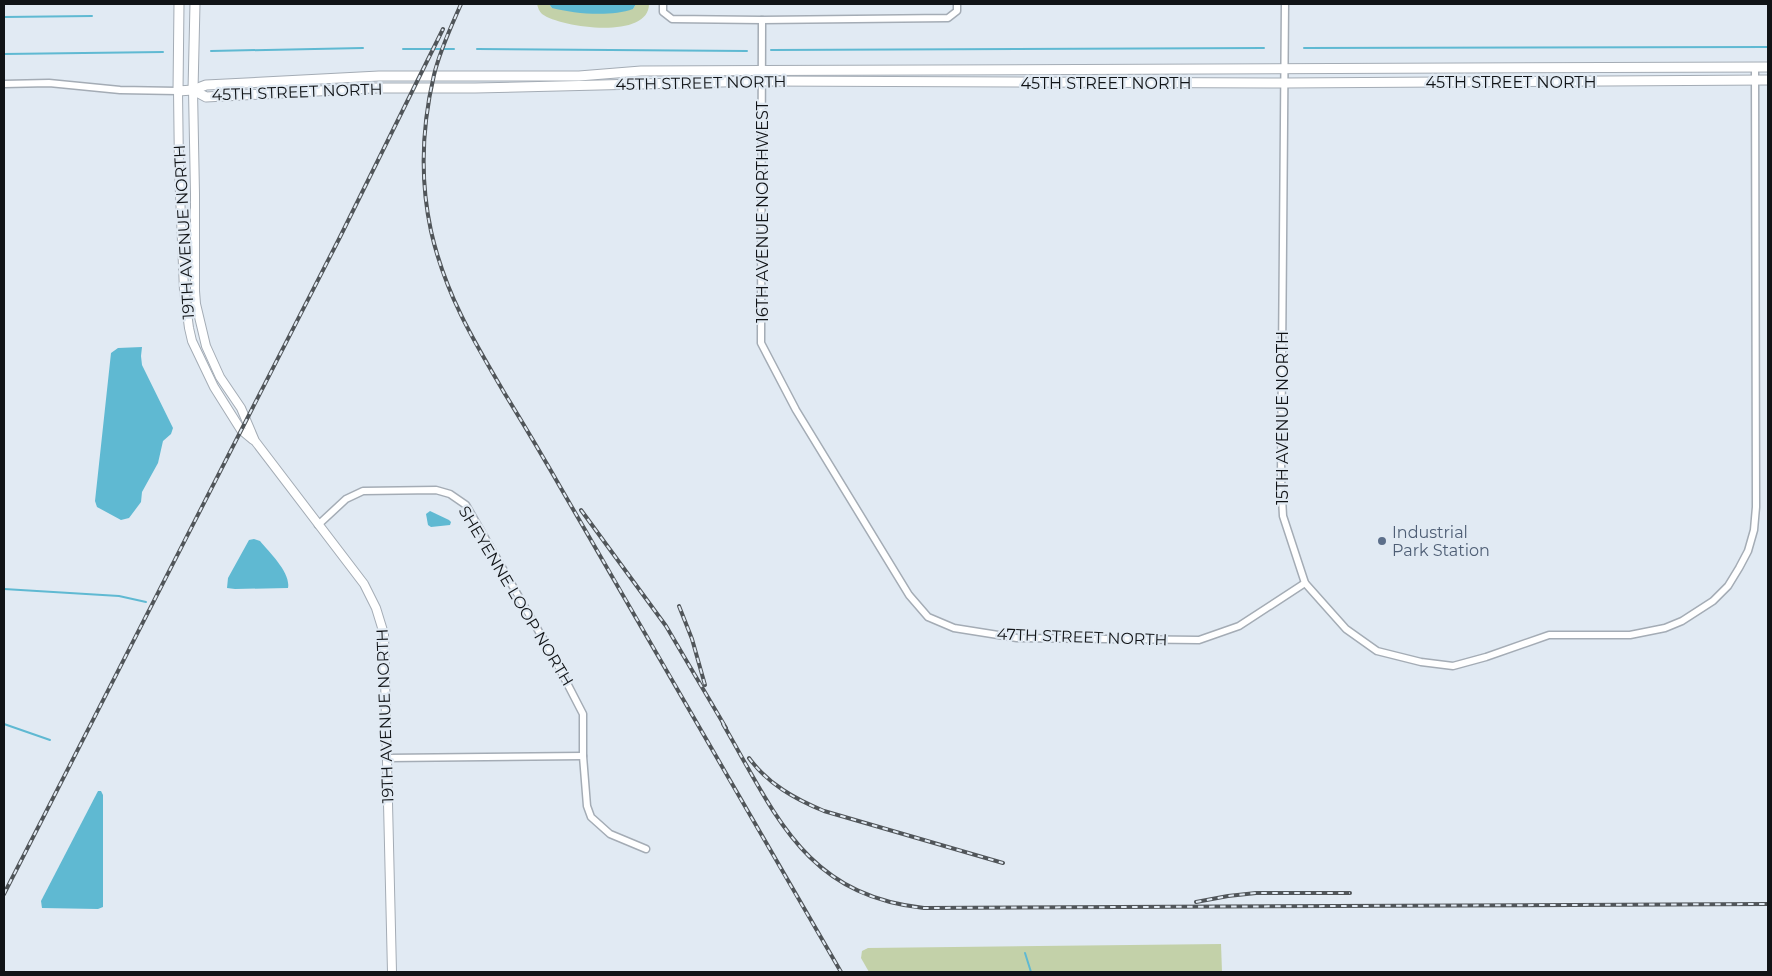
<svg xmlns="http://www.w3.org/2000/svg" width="1772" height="976" viewBox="0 0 1772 976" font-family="Montserrat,sans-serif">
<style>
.green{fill:#c3d1a9}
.water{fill:#5fb9d2}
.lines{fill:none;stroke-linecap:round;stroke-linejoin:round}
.stream{stroke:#5fb9d2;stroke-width:2}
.minor-casing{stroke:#a4acb5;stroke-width:9}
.tertiary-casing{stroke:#a4acb5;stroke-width:10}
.secondary-casing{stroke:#a4acb5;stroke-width:11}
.minor{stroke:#fff;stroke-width:6}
.tertiary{stroke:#fff;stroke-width:8}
.secondary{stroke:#fff;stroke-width:9}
.rail-casing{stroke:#505559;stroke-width:4}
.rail{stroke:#e1eaf3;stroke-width:2;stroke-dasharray:5.5;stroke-linecap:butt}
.service-dot{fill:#5c6f8a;stroke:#e1eaf3;stroke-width:2}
.labels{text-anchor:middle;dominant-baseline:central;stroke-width:4.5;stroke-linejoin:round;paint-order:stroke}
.street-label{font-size:16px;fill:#111417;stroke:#e1eaf3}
.service-label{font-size:16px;fill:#4e5e75;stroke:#e1eaf3;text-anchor:start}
</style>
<rect width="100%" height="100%" fill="#e1eaf3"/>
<!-- green -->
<g class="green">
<path d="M537 4H549L552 8 633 9 636 4H649C649 40 561 28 542 14 539 11 538 8 537 4Z"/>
<path d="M1221 944 1222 972H869L861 958 862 951 868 948Z"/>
</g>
<!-- water -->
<g class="water">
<path d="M549 4H636L633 9C611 17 575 14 552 8Z"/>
<path d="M142 347 141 356 142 365 173 428 171 434 163 441 158 463 142 492 141 502 129 518 121 520 97 507 95 501 111 353 118 348Z"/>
<path d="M430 511 449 520 451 522 450 525 431 527 428 525 426 514Z"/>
<path d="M254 539 260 541C270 553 291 573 288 588L235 589 227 588 228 578 249 540Z"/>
<path d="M98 791H101L103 795V907L98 909 42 908 41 901Z"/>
</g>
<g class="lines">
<!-- stream -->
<g class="stream">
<path d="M4 17 92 16"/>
<path d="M1304 48 1768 47"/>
<path d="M403 49H454"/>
<path d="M477 49 747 51"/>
<path d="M771 50 1264 48"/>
<path d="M211 51 363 48"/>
<path d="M4 54 163 52"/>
<path d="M4 589 119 596 146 602"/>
<path d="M4 724 50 740"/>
<path d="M1025 953 1031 972"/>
</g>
<!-- minor casing -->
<g class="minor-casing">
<g id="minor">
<path d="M663 4V12L672 19 762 20 948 18 957 11V4"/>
<path d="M1285 4 1281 479 1283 516 1305 583 1346 629 1377 651 1421 662 1453 666 1486 657 1549 635H1630L1665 628 1682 621 1713 601 1728 586 1739 568 1748 551 1754 530 1756 507 1755 67"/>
<path d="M762 20 761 343 796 410 909 595 928 617 954 628 1017 638 1199 640 1239 626 1305 583"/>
<path d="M4 84 49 83 120 90 178 91"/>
<path d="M318 525 346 499 363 491 436 490 450 494 466 505 553 656 583 714V756L587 806 591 817 610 834 646 849"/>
<path d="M387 758 583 756"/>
</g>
</g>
<!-- tertiary casing -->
<g class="tertiary-casing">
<g id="tertiary">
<path d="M193 90 195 194V291L196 304 206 346 220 377 241 408 255 441 364 584 376 608 384 634 392 972"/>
<path d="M178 91 179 169 184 290 189 328 192 341 214 387 241 430 253 440"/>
</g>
</g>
<!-- secondary casing -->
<g class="secondary-casing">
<g id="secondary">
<path d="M179 4 178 91 193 90 206 85 379 76H579L641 71 1768 67"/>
<path d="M193 90 206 97 372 88H475L762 81 1284 83 1768 80"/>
<path d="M193 90 195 4"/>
</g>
</g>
<!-- minor -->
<use href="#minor" class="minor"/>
<!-- tertiary -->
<use href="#tertiary" class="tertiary"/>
<!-- secondary -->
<use href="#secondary" class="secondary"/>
<!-- rail casing -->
<g class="rail-casing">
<g id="rail">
<path d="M461 4C451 27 440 50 434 75 422 126 420 180 431 231 445 293 473 340 505 394 526 428 546 462 566 497 658 655 749 814 841 972"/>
<path d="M581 510 666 626 726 728"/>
<path d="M679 606 692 639 705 685"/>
<path d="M723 724C776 815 805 895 924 908L1768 904"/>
<path d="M749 758C768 784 795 799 824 811L1003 863"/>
<path d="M4 894 340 237 443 29"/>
<path d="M1196 902 1228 896 1256 893H1350"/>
</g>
</g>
<!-- rail -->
<use href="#rail" class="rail"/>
</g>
<!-- markers -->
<circle class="service-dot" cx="1382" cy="541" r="5"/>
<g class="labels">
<!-- street labels -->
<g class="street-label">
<text x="1511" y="82">45TH STREET NORTH</text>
<text transform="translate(701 83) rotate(-1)">45TH STREET NORTH</text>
<text x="1106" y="83">45TH STREET NORTH</text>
<text transform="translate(297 92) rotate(-2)">45TH STREET NORTH</text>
<text transform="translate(762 212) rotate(-90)">16TH AVENUE NORTHWEST</text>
<text transform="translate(184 232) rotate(-93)">19TH AVENUE NORTH</text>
<text transform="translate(1282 418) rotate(-90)">15TH AVENUE NORTH</text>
<text transform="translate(516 596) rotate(59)">SHEYENNE LOOP NORTH</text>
<text transform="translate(1082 637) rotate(2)">47TH STREET NORTH</text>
<text transform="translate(385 716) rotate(-92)">19TH AVENUE NORTH</text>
</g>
<!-- service labels -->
<g class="service-label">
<text x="1392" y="532">Industrial<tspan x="1392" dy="18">Park Station</tspan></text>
</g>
</g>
<!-- border -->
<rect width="1772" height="976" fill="none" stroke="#111417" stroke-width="10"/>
</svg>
